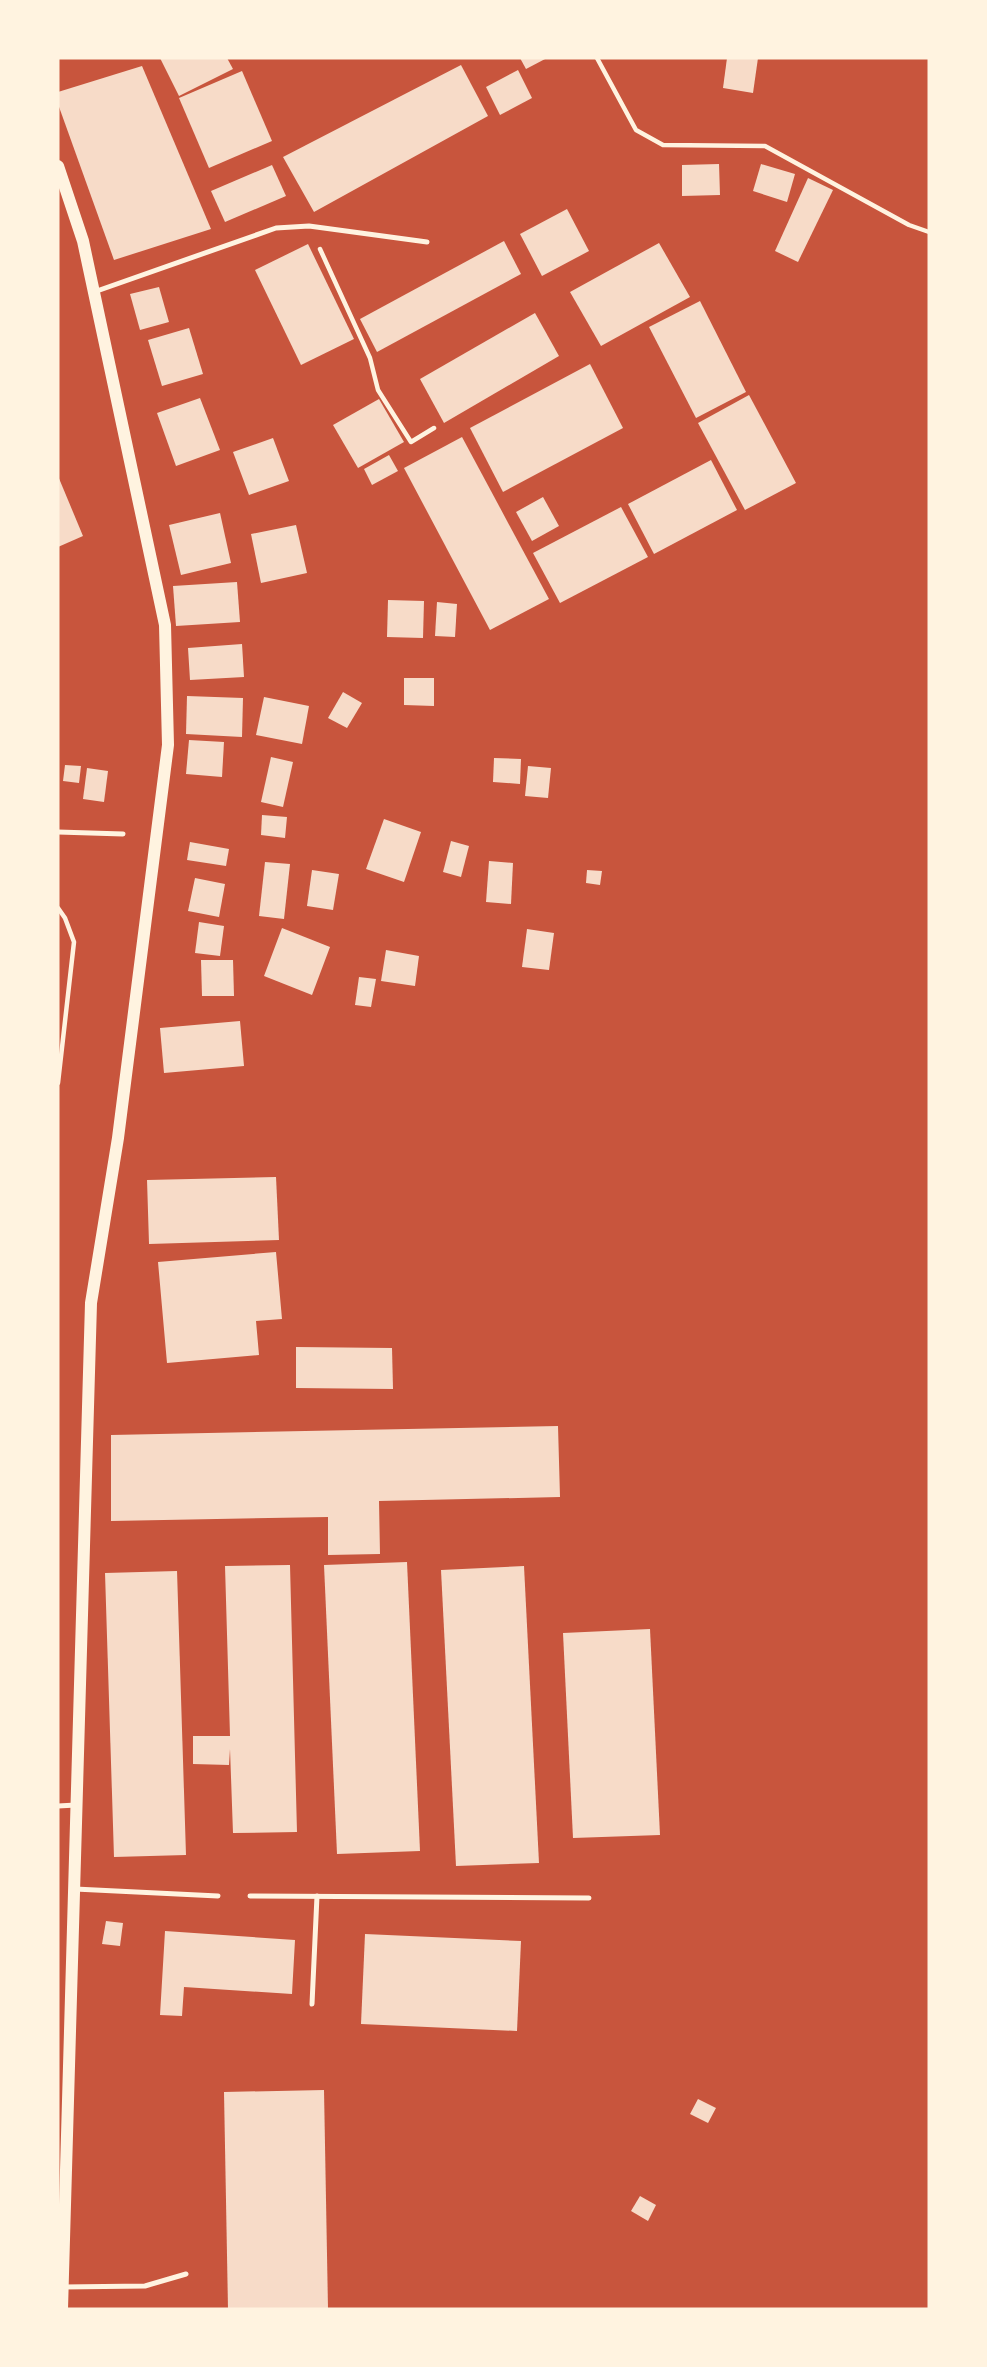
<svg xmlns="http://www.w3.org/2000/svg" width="987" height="2367" viewBox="0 0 987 2367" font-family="'Source Sans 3',sans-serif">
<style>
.building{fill:#f7dbc8}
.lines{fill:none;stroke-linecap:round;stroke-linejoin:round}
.path{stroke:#fff3e0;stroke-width:4.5}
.service{stroke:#fff3e0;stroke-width:5}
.tertiary{stroke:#fff3e0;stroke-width:12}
</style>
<rect width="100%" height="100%" fill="#c8553d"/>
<!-- building -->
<g class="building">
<path d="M160 58H227L233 69 179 96Z"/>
<path d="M520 58H547L526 69Z"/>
<path d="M727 58H758L753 93 723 88Z"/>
<path d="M461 65 488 116 314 212 283 157Z"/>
<path d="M142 66 211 229 114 260 58 104V92Z"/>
<path d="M518 70 532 98 500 115 486 87Z"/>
<path d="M242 71 272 141 209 168 179 98Z"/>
<path d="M719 164 720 195 682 196V165Z"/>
<path d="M761 164 795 174 787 202 753 191Z"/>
<path d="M272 165 286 196 225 222 211 191Z"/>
<path d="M808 178 833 190 798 262 775 251Z"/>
<path d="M567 209 589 251 542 276 520 234Z"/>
<path d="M504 241 521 274 377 352 360 319Z"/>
<path d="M659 243 690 297 601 346 570 292Z"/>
<path d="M308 244 354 339 301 365 255 270Z"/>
<path d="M159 287 169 322 140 330 130 294Z"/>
<path d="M700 301 746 392 696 418 649 327Z"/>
<path d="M535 313 559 356 444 423 420 379Z"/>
<path d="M189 328 203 374 162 386 148 340Z"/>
<path d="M590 364 623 428 503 492 470 428Z"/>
<path d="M749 395 796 483 745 510 698 423Z"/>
<path d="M200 398 220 450 176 466 157 413Z"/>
<path d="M379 399 404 442 358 468 333 425Z"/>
<path d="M462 437 549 599 490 630 404 468Z"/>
<path d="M273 438 289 481 249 495 233 452Z"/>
<path d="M389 455 398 471 372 485 364 469Z"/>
<path d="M711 460 737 510 654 554 628 504Z"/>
<path d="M58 476 83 536 58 547Z"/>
<path d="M543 497 559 526 532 541 516 512Z"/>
<path d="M621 507 648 557 560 603 533 553Z"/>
<path d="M220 513 231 563 181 575 169 525Z"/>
<path d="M296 525 307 573 261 583 251 534Z"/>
<path d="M237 582 240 622 176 626 173 586Z"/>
<path d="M388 600 424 601 423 638 387 637Z"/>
<path d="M437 602 457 604 455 637 435 636Z"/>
<path d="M242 644 244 677 190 680 188 648Z"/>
<path d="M404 678H434V706L404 705Z"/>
<path d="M343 692 362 703 347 728 328 718Z"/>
<path d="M187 696 243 698 242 737 186 734Z"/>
<path d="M264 697 309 706 302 744 256 735Z"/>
<path d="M189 740 224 742 222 777 186 774Z"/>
<path d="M271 757 293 762 283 807 261 802Z"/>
<path d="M494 758 521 759 520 784 493 782Z"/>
<path d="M65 765 81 766 79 783 63 781Z"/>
<path d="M528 766 551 768 548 798 525 796Z"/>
<path d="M87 768 108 771 104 802 83 799Z"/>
<path d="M262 815 287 817 285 838 261 835Z"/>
<path d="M384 819 421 832 404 882 366 869Z"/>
<path d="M451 841 469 846 461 877 443 872Z"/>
<path d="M190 842 229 849 226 866 187 860Z"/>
<path d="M489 861 513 863 511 904 486 902Z"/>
<path d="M265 862 290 864 284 919 259 916Z"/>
<path d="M312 870 339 874 333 910 307 906Z"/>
<path d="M587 870 602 871 600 885 586 883Z"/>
<path d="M195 878 225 884 219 917 188 911Z"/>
<path d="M199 922 224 926 220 956 195 953Z"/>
<path d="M282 928 330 947 312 995 264 976Z"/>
<path d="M527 929 554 933 549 970 522 967Z"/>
<path d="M386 950 419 956 415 986 381 981Z"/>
<path d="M201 960H233L234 996H202Z"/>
<path d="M359 977 376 979 371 1007 355 1005Z"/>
<path d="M240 1021 244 1066 164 1073 160 1028Z"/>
<path d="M276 1177 279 1240 149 1244 147 1180Z"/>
<path d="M276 1252 282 1319 256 1321 259 1355 167 1363 158 1262Z"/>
<path d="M296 1347 392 1348 393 1389 296 1388Z"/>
<path d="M558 1426 560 1497 379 1501 380 1554 328 1555V1517L111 1521V1435Z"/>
<path d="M407 1562 420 1851 337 1854 324 1565Z"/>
<path d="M290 1565 297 1832 233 1833 230 1749 229 1765 193 1764V1736H230L225 1566Z"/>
<path d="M524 1566 539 1863 456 1866 441 1570Z"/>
<path d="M177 1571 186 1855 114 1857 105 1573Z"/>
<path d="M650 1629 660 1835 573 1838 563 1633Z"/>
<path d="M106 1921 123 1923 120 1946 102 1944Z"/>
<path d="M165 1931 295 1940 292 1994 184 1987 182 2016 160 2015Z"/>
<path d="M365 1934 521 1941 517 2031 361 2024Z"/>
<path d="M324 2090 328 2309H228L224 2092Z"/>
<path d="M698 2099 716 2108 708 2123 690 2114Z"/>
<path d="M640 2196 656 2205 648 2221 631 2211Z"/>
</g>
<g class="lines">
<!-- path -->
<g class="path">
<path d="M597 58 636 130 663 145 765 146 909 225 929 232"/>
<path d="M320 249 370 358 378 390 411 442 434 428"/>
<path d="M58 908 65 918 74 942 58 1083"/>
</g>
<!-- service -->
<g class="service">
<path d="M94 292 276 228 309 226 427 242"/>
<path d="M58 832 123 834"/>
<path d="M58 1806 76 1805"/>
<path d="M75 1889 218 1896"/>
<path d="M250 1896 589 1898"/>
<path d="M312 2004 317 1896"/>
<path d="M63 2287 145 2286 186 2274"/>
</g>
<!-- tertiary -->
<path class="tertiary" d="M58 166 83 241 165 625 168 745 118 1138 91 1303 62 2309"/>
</g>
<!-- border -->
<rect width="987" height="2367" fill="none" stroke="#fff3e0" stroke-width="119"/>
</svg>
